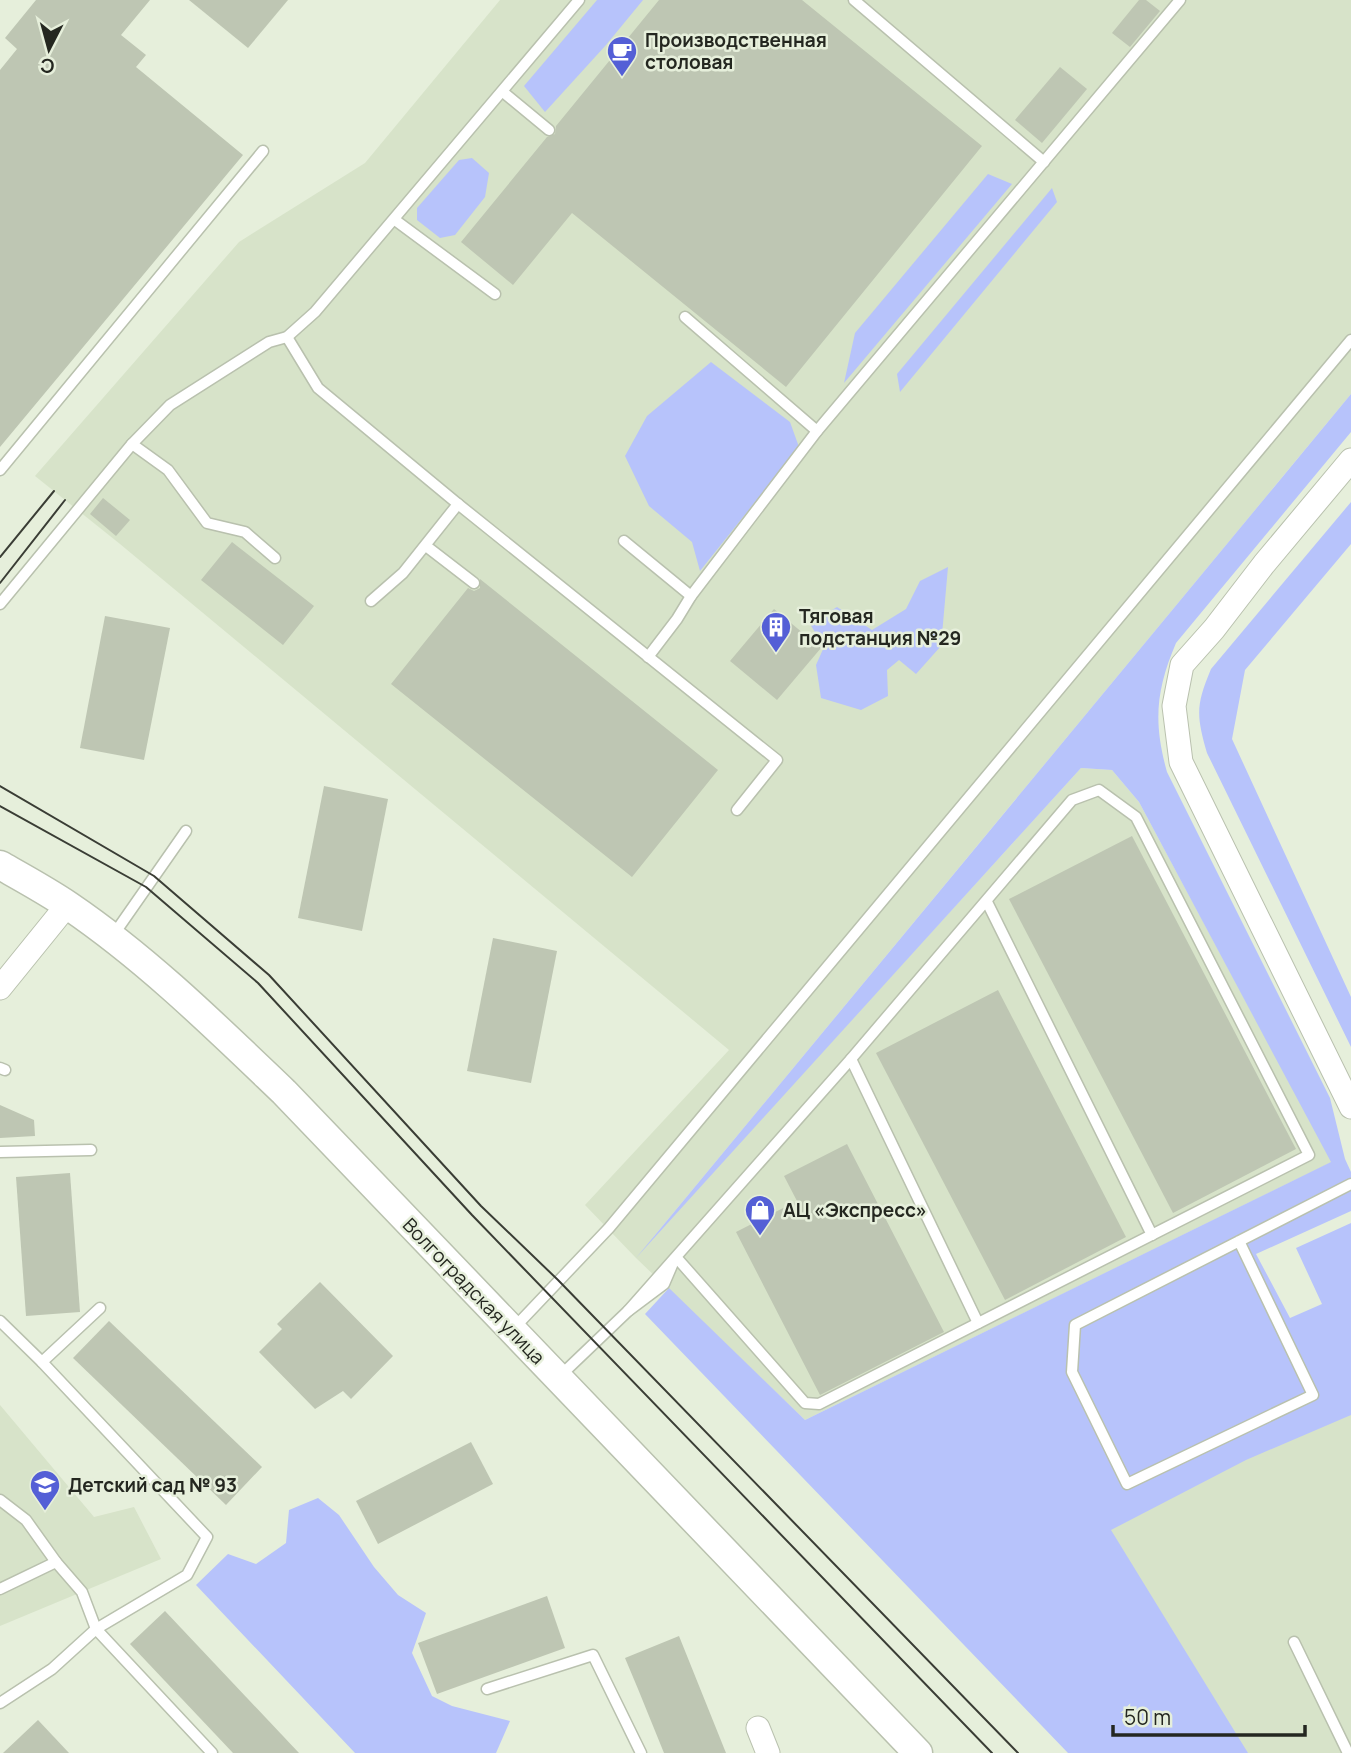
<svg xmlns="http://www.w3.org/2000/svg" width="1351" height="1753" viewBox="0 0 1351 1753" font-family="Manrope,sans-serif">
<style>
.built{fill:#d7e3c9}
.green{fill:#b7c3fb}
.building{fill:#bec6b3}
.lines{fill:none;stroke-linecap:round;stroke-linejoin:round}
.service-casing{stroke:#b9c1ae;stroke-width:13}
.minor-casing{stroke:#b9c1ae;stroke-width:25}
.tertiary-casing{stroke:#b9c1ae;stroke-width:31}
.service{stroke:#fff;stroke-width:10}
.minor{stroke:#fff;stroke-width:23}
.tertiary{stroke:#fff;stroke-width:28}
.tram{stroke:#3a3d35;stroke-width:2}
.labels{text-anchor:middle;dominant-baseline:central;stroke-width:5;stroke-linejoin:round;paint-order:stroke}
.poi-label{font-size:19px;font-weight:bold;fill:#242720;stroke:#e6efdb;text-anchor:start}
.street-label{font-size:19px;fill:#242720;stroke:#e6efdb}
</style>
<rect width="100%" height="100%" fill="#e6efdb"/>
<!-- built -->
<g class="built">
<path d="M500 0H1351V394L650 1241 1081 768 1112 770 1139 802 1332 1162 805 1420 636 1258 585 1205 729 1050 120 544 35 476 239 242 365 163Z"/>
<path d="M1351 1397V1753H1225L1095 1524Z"/>
<path d="M0 1405 94 1517 134 1507 161 1559 0 1626Z"/>
</g>
<!-- green -->
<g class="green">
<path d="M597 0H643L606 45 545 112 524 86Z"/>
<path d="M472 158 489 173 485 197 455 235 440 238 417 220V208L459 160Z"/>
<path d="M988 174 1012 184 844 383 855 333Z"/>
<path d="M1052 188 1057 202 900 392 897 374Z"/>
<path d="M711 362 790 422 799 447 700 571 692 542 649 506 625 456 647 416Z"/>
<path d="M1351 394V432L1176 643C1156 690 1153 722 1167 772L1330 1098 1345 1159 1351 1172V1211L1256 1254 1290 1318 1322 1304 1296 1248 1351 1223V1415L1246 1460 1111 1530 1248 1753H1068L645 1314 669 1288 805 1420 1331 1162 1139 802 1112 770 1081 768 636 1258Z"/>
<path d="M1351 502V544L1245 670 1232 739 1351 997V1047L1207 753C1196 715 1196 705 1211 669Z"/>
<path d="M948 567 941 646 916 674 899 660 887 670 888 696 861 710 821 698 816 665 824 647 810 624 837 607 872 630 906 609 920 581Z"/>
<path d="M318 1498 339 1515 374 1567 398 1595 426 1613 412 1653 432 1696 452 1706 510 1721 496 1753H355L196 1585 228 1554 256 1564 286 1543 289 1510Z"/>
</g>
<!-- building -->
<g class="building">
<path d="M36 0H150L121 35 146 55 136 67 243 155 0 447V70L17 49 5 38Z"/>
<path d="M189 0H288L248 48Z"/>
<path d="M659 0H802L982 146 786 387 572 213 513 285 461 242 547 137 555 134 556 126Z"/>
<path d="M1139 0H1146L1160 11 1130 47 1112 33Z"/>
<path d="M1060 67 1087 89 1042 143 1015 120Z"/>
<path d="M103 498 130 520 116 536 90 514Z"/>
<path d="M232 542 314 606 283 645 201 580Z"/>
<path d="M480 579 718 770 632 877 391 684 468 588 474 591 480 588Z"/>
<path d="M774 609 821 648 777 700 730 661Z"/>
<path d="M105 616 170 628 144 760 80 748Z"/>
<path d="M324 786 388 799 362 931 298 918Z"/>
<path d="M1132 836 1296 1149 1173 1213 1009 899Z"/>
<path d="M493 938 557 951 531 1083 467 1071Z"/>
<path d="M998 990 1126 1237 1005 1300 876 1053Z"/>
<path d="M0 1105 34 1120 35 1136 0 1138Z"/>
<path d="M847 1144 944 1332 820 1395 736 1232 797 1201 784 1176Z"/>
<path d="M70 1173 80 1312 26 1316 16 1177Z"/>
<path d="M320 1282 393 1356 351 1399 343 1391 315 1409 259 1352 282 1329 277 1324Z"/>
<path d="M109 1321 262 1467 226 1505 73 1358Z"/>
<path d="M471 1442 493 1484 378 1544 356 1501Z"/>
<path d="M547 1596 565 1648 437 1694 418 1643Z"/>
<path d="M165 1611 299 1753H233L130 1644Z"/>
<path d="M679 1636 726 1753H664L638 1689 625 1658Z"/>
<path d="M38 1720 69 1753H3Z"/>
</g>
<g class="lines">
<!-- service casing -->
<g class="service-casing">
<g id="service">
<path d="M854 0 1044 162"/>
<path d="M503 92 549 130"/>
<path d="M395 220 495 294"/>
<path d="M685 317 817 431"/>
<path d="M287 337 318 388 458 504 777 760 737 810"/>
<path d="M132 444 168 470 207 523 245 532 275 558"/>
<path d="M0 470 263 151"/>
<path d="M624 541 691 596"/>
<path d="M426 546 474 583"/>
<path d="M371 601 403 573 458 504"/>
<path d="M0 604 132 444 170 405 269 342 287 337 315 312 579 0"/>
<path d="M648 657 677 619 691 596 817 431 1180 0"/>
<path d="M987 902 1152 1235"/>
<path d="M112 937 186 831"/>
<path d="M851 1059 978 1323"/>
<path d="M0 1068 5 1070"/>
<path d="M0 1152 91 1150"/>
<path d="M1239 1241 1313 1395 1127 1484 1072 1372 1075 1325 1351 1184"/>
<path d="M628 1311 851 1059 1072 800 1099 790 1136 817 1309 1155 819 1404 805 1403 676 1257"/>
<path d="M0 1321 42 1362 100 1308"/>
<path d="M514 1328 609 1228 1351 340"/>
<path d="M560 1376 628 1311 664 1284 673 1263"/>
<path d="M0 1500 26 1520 56 1562"/>
<path d="M0 1589 56 1562 82 1592 96 1629 212 1753"/>
<path d="M1294 1642 1348 1753"/>
<path d="M487 1689 593 1655 641 1753"/>
<path d="M0 1703 52 1669 96 1629 187 1575 207 1537 42 1362"/>
</g>
</g>
<!-- minor casing -->
<g class="minor-casing">
<g id="minor">
<path d="M1351 460 1264 564 1214 629 1182 665 1174 706 1181 762 1351 1107"/>
<path d="M0 988 68 904"/>
<path d="M758 1728 768 1753"/>
</g>
</g>
<!-- tertiary casing -->
<g class="tertiary-casing">
<path id="tertiary" d="M0 865C23 878 47 891 69 906 147 959 216 1027 284 1092L918 1753"/>
</g>
<!-- service -->
<use href="#service" class="service"/>
<!-- minor -->
<use href="#minor" class="minor"/>
<!-- tertiary -->
<use href="#tertiary" class="tertiary"/>
<!-- tram -->
<g class="tram">
<path d="M0 557 54 491"/>
<path d="M0 583 65 500"/>
<path d="M0 786 154 876 269 975 481 1206 558 1280 1018 1753"/>
<path d="M0 806 146 887 258 983 472 1215 992 1753"/>
</g>
</g>
<!-- icons -->
<defs>
<g id="cafe-pin" transform="scale(1.575)"><path d="M0 17L-7.5 6A9.5 9.5 0 1 1 7.5 6Z" fill="#545fd6" stroke="#e6efdb"/><path d="M-5.5-4.5H6V0H3Q3 3.5 0 3.5H-2.5Q-5.5 3.5-5.5 0ZM3-3.2v2h1.7v-2ZM-6 4.5H4V6H-6Z" fill="#fff"/></g>
<g id="building-pin" transform="scale(1.575)"><path d="M0 17L-7.5 6A9.5 9.5 0 1 1 7.5 6Z" fill="#545fd6" stroke="#e6efdb"/><path d="M-4-6H4V6H1V3H-1V6H-4ZM-2.5-4.3h1.7v1.8h-1.7ZM.8-4.3h1.7v1.8H.8ZM-2.5-1h1.7V.8h-1.7ZM.8-1h1.7V.8H.8Z" fill="#fff"/></g>
<g id="shop-pin" transform="scale(1.575)"><path d="M0 17L-7.5 6A9.5 9.5 0 1 1 7.5 6Z" fill="#545fd6" stroke="#e6efdb"/><path d="M-5-2.5h2.3a2.7 3.5 0 0 1 5.4 0H5L5.5 6h-11ZM-1.5-2.5h3a1.5 2.3 0 0 0-3 0Z" fill="#fff"/></g>
<g id="school-pin" transform="scale(1.575)"><path d="M0 17L-7.5 6A9.5 9.5 0 1 1 7.5 6Z" fill="#545fd6" stroke="#e6efdb"/><path d="M0-5L7-2L0 1L-7-2ZM-4 1L0 2.5L4 1V4Q0 6-4 4Z" fill="#fff"/></g>
</defs>
<g fill-rule="evenodd">
<use href="#cafe-pin" x="622" y="51"/>
<use href="#building-pin" x="776" y="627"/>
<use href="#shop-pin" x="760" y="1210"/>
<use href="#school-pin" x="45" y="1485"/>
</g>
<g class="labels">
<!-- poi labels -->
<g class="poi-label">
<text x="645" y="40">Производственная<tspan x="645" dy="22">столовая</tspan></text>
<text x="799" y="616">Тяговая<tspan x="799" dy="22">подстанция №29</tspan></text>
<text x="783" y="1210">АЦ «Экспресс»</text>
<text x="68" y="1485">Детский сад № 93</text>
</g>
<!-- street labels -->
<g class="street-label">
<text transform="translate(474 1291) rotate(46)">Волгоградская улица</text>
</g>
</g>
<!-- north arrow -->
<g transform="translate(49 49) rotate(186)" stroke="#e6efdb" stroke-width="5" paint-order="stroke">
<path d="M0-5L12 26L0 18L-12 26Z" fill="#242720"/>
<text y="-10" font-size="19" font-weight="bold" text-anchor="middle" fill="#242720">С</text>
</g>
<!-- scale -->
<path d="M1113 1725v10h192v-10" fill="none" stroke="#242720" stroke-width="3.5"/>
<text x="1124" y="1725" font-size="21" fill="#242720" stroke="#e6efdb" stroke-width="5" paint-order="stroke">50 m</text>
</svg>
